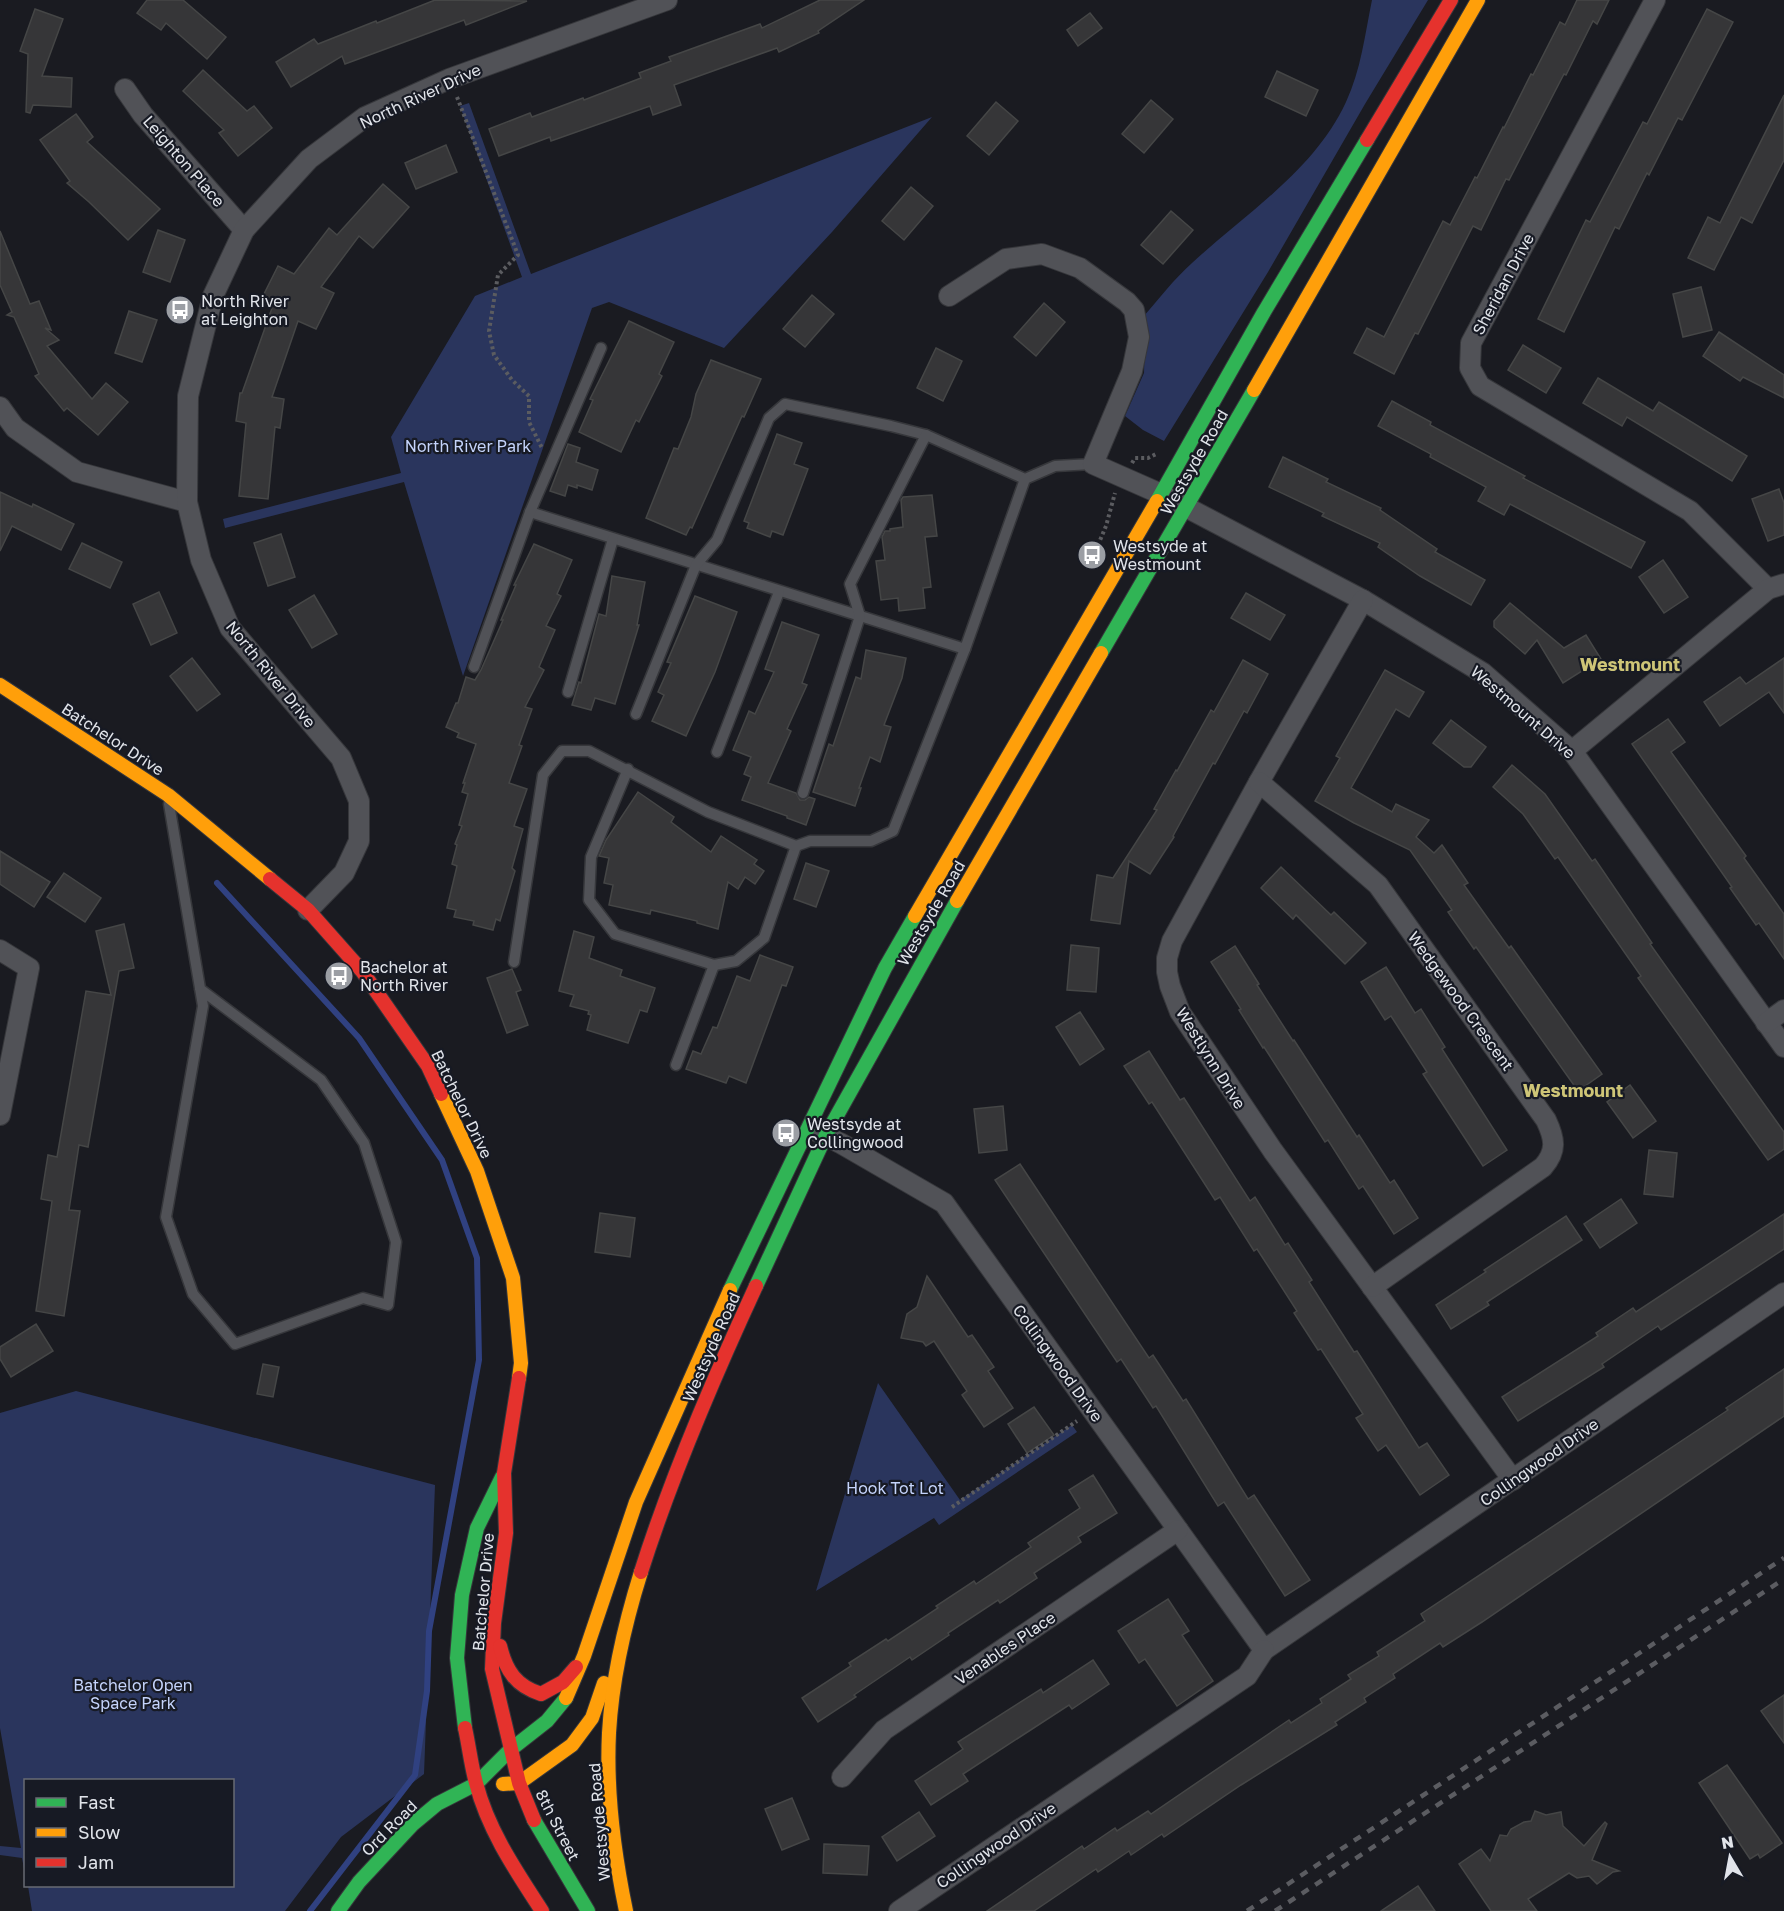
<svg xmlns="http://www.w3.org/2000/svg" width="1784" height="1911" viewBox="0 0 1784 1911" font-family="'Golos Text',sans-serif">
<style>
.green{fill:#2a355d}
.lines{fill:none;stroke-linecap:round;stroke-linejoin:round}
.stream{stroke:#304181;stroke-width:6}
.building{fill:#363638;stroke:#454646;stroke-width:1.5}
.lane-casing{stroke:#36373b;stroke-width:13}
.street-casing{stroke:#36373b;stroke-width:22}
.fast-casing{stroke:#36373b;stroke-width:16}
.slow-casing{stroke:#36373b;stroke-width:16}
.jam-casing{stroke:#36373b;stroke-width:16}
.path{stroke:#5b5c60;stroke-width:4;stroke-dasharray:3 3;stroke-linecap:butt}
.lane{stroke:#515257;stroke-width:10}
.street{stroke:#515257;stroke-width:20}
.fast{stroke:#30b455;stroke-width:14}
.slow{stroke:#ff9f0a;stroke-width:14}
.jam{stroke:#e5322d;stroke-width:14}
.rail{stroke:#5b5c61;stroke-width:4.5;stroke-dasharray:8 8;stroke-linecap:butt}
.labels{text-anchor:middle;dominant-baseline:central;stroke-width:4.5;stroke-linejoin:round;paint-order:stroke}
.street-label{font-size:16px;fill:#e1e4ea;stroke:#171a24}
.poi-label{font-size:16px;fill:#e1e4ea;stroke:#171a24;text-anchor:start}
.park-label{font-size:16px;fill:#c5d4fc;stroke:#171a24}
.neighbourhood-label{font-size:18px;font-weight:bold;fill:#cec577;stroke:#171a24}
</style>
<rect width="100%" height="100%" fill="#1a1b21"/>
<!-- green -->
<g class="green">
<path d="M1372 0H1428L1365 104 1268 272 1164 441 1143 430 1125 416 1144 373 1145 329 1143 317C1159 299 1174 279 1192 263 1246 213 1314 171 1346 102 1361 70 1365 34 1372 0Z"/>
<path d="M469 103 531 274 932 117 832 232 724 348 609 302 592 308 463 676 404 482 225 528 223 519 401 473 391 437 475 296 522 277 460 106Z"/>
<path d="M878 1383 960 1500 1072 1425 1077 1432 939 1525 934 1518 816 1591Z"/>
<path d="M76 1391 435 1485 424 1774 341 1837 285 1911H32L28 1886H232V1780H26L25 1874 22 1858 0 1855V1846L21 1848 0 1728V1413Z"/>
</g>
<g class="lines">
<!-- stream -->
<path class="stream" d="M217 883 359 1038 442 1160 477 1258 479 1360 429 1631 427 1691 415 1775 310 1911"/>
</g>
<!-- building -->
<g class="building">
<path d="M147 0H183L226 37 207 59 166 23 161 30 137 13Z"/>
<path d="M435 0 527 1 466 25 464 20 345 64 342 56 291 87 276 62 314 39 318 44 376 21 377 23Z"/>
<path d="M820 0H864L818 31 819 33 779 52 777 48 674 85 681 105 653 115 650 106 551 141 550 137 499 156 489 129 530 113 532 117 583 98 584 100 641 78 639 73 671 61 669 57 760 24 762 28Z"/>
<path d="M1577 0H1609L1597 24 1593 21 1566 75 1564 74 1509 180 1506 179 1481 230 1473 226 1418 334 1415 333 1394 374 1354 353 1367 328 1384 337 1443 221 1450 225 1475 177 1477 178 1503 127 1504 128 1531 74 1533 75 1560 22 1565 25Z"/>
<path d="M35 9 63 19 42 76 72 78 71 107 33 105 30 113 26 112 28 54 20 51Z"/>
<path d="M1707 9 1733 22 1682 120 1678 118 1649 175 1647 173 1619 229 1615 227 1564 332 1538 319 1586 220 1590 222 1643 122 1647 124Z"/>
<path d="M1090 13 1102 28 1078 46 1067 30Z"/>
<path d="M203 70 247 111 254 106 272 128 238 156 219 133 224 130 183 91Z"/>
<path d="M1277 71 1318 90 1306 116 1265 97Z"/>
<path d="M1784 95V160L1752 223 1741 217 1714 270 1688 258 1708 217 1720 223Z"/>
<path d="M1151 100 1173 119 1144 153 1122 134Z"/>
<path d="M996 102 1018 121 989 155 967 136Z"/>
<path d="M76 114 93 137 87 142 160 209 128 240 89 202 67 183 70 181 40 140Z"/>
<path d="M446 145 457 172 416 189 405 163Z"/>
<path d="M383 184 409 207 373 248 359 236 321 287 334 293 316 329 298 321 272 397 284 399 280 428 275 427 268 499 239 496 246 423 236 421 240 393H242L272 308 260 302 278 266 294 274 329 228 337 235Z"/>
<path d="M911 187 933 206 904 240 882 221Z"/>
<path d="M1171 211 1193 230 1163 264 1141 245Z"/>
<path d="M158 230 185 240 170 282 143 272Z"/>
<path d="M0 231 30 304 39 301 51 330 45 328 59 340 47 346 92 399 106 383 128 402 98 435 67 408 64 411 35 376 39 374 14 317 7 315 12 312 0 285Z"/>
<path d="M1701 287 1712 330 1683 337 1673 294Z"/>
<path d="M812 295 834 314 805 347 783 329Z"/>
<path d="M1044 303 1065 322 1036 356 1014 337Z"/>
<path d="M129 311 157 320 142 362 115 353Z"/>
<path d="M629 321 674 342 659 374 662 376 639 422 636 420 621 452 579 432 593 400 590 399Z"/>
<path d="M1719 332 1784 375V398L1743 377 1740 381 1703 356Z"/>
<path d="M1523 345 1561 368 1546 393 1508 370Z"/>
<path d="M936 348 962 361 943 401 917 388Z"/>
<path d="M711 360 761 379 744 417 742 416 692 528 690 527 686 535 646 518 674 448 678 449 691 417 696 394Z"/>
<path d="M1598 378 1653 411 1659 402 1747 456 1732 481 1627 417 1622 426 1583 403Z"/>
<path d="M1392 401 1431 422 1430 425 1525 476 1523 478 1645 542 1631 568 1510 504 1504 515 1478 501 1486 487 1430 457 1431 454 1378 426Z"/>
<path d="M777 434 802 443 794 464 808 469 783 535 772 531 770 537 747 528 749 523 744 521Z"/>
<path d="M568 444 580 448 576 462 598 470 592 490 577 485V488L568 485 565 496 550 491Z"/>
<path d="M1283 457 1328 479 1326 482 1381 508 1380 510 1437 549 1435 552 1485 580 1471 605 1420 576 1378 547 1380 543 1322 516 1324 513 1269 487Z"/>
<path d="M1779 489 1784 503V535L1768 541 1752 499Z"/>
<path d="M0 492 32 507 33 504 74 524 61 550 12 526 0 551Z"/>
<path d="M932 495 937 536 925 537 931 587 923 588 925 608 899 611 898 598 881 600 876 561 885 560 882 537 885 531H890V529L903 527 901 500 903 497Z"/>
<path d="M281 534 295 577 268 586 254 543Z"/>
<path d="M82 543 122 562 110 588 69 569Z"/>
<path d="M534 544 572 560 557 594 561 596 546 626 555 630 539 667 544 670 525 707 532 709 519 745 522 746 509 783 527 789 514 826 523 829 512 868 515 871 500 921 496 919 493 930 473 925 474 921 454 917 456 910 447 908 457 866 452 864 457 845 455 844 462 826 459 825 468 794 462 792 465 783H463L476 744 457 737 459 733 446 727 456 703H458L466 677 475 680 481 670 503 620H501L516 585H514Z"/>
<path d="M1663 560 1688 597 1664 613 1639 577Z"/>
<path d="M612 576 645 582 637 625H639L615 704 595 698 591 710 572 705 579 682 581 683 599 614 606 616Z"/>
<path d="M159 592 177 633 151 645 133 604Z"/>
<path d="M1246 593 1285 615 1270 640 1231 618Z"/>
<path d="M314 595 337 634 312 648 289 610Z"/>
<path d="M695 596 737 612 715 672 686 736 652 721 664 695 658 692 671 663 667 662Z"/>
<path d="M1510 603 1564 648 1586 635 1601 659 1563 683 1537 640 1525 654 1494 627V621Z"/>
<path d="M782 622 819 635 802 683 807 685 787 729 791 731 768 783 796 793 800 800H805L809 797 815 799 806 825 787 818V816L742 800 751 777 744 774 751 757 733 750 749 711 755 714 774 672 765 669Z"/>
<path d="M866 650 906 658 902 678 884 725 891 727 880 762 870 757 859 788H861L855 806 813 792 829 744 833 746 856 677 861 679Z"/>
<path d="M192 658 220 694 197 711 170 676Z"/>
<path d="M1784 658V713L1769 692 1720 726 1704 702 1740 677 1746 684Z"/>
<path d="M1243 660 1268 674 1247 713 1244 711 1215 764 1213 763 1173 836 1174 837 1150 874 1129 861 1120 924 1091 920 1097 875 1113 878 1157 810 1154 809 1176 770 1177 771 1211 710 1214 712Z"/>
<path d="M1385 670 1424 692 1409 717 1396 709 1351 788 1392 812 1396 804 1429 820 1416 837 1434 853 1442 845 1468 883 1464 885 1509 948 1511 946 1602 1074 1578 1091 1476 947 1474 949 1448 912 1452 910 1410 850 1354 823 1315 801 1340 758 1336 756Z"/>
<path d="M1668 719 1685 742 1671 752 1746 856 1744 858 1784 914V959L1759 923 1756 925 1730 888 1732 887 1632 744Z"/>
<path d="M1451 720 1486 747 1471 767H1464L1433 743Z"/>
<path d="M1512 765 1545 794 1592 861 1595 859 1652 943 1650 944 1784 1132V1149L1768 1160 1638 978 1641 976 1558 857 1555 859 1523 814 1493 787Z"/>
<path d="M638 792 674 817 671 822 711 852 721 836 757 860 754 864 764 871 755 884 745 877 738 889 728 882 718 929 697 923V921L651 910 650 914 609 905 613 885 604 883 609 858 599 856 606 840Z"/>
<path d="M0 851 50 882 34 907 0 884Z"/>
<path d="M806 863 829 871 816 907 794 899Z"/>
<path d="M1281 867 1331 915 1334 912 1366 943 1345 964 1296 915 1293 919 1261 888Z"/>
<path d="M64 873 101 898 85 922 47 897Z"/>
<path d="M124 924 134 968 119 971 88 1147 79 1145 69 1210 80 1211 64 1316 36 1311 52 1201 41 1199 48 1155 57 1157 86 991 111 995 96 931Z"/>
<path d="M574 931 594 937 589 958 622 970 620 976 655 988 647 1012 640 1010 628 1043 587 1030 591 1015 588 1014 589 1011 570 1006 574 995 559 991Z"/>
<path d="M1071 945 1099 948 1096 992 1067 990Z"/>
<path d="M1235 946 1259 984 1257 985 1293 1041 1294 1040 1357 1137 1359 1135 1390 1183 1394 1180 1418 1218 1394 1234 1363 1186 1359 1189 1328 1140 1325 1142 1264 1047 1263 1048 1239 1010 1241 1009 1211 962Z"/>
<path d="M760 955 793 967 786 986 782 985 746 1083 729 1076 726 1083 686 1069 693 1051 701 1054 713 1027 717 1028 737 976 750 981Z"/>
<path d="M1386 967 1415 1013 1421 1009 1445 1047 1442 1049 1507 1150 1483 1166 1423 1074 1427 1072 1391 1016 1385 1020 1361 982Z"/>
<path d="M512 969 521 990 516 992 528 1025 507 1033 487 978Z"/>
<path d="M1080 1012 1104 1049 1080 1065 1056 1027Z"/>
<path d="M1149 1051 1180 1100 1184 1098 1250 1201 1255 1197 1285 1245 1288 1243 1312 1280 1309 1282 1354 1352 1357 1351 1419 1448 1427 1443 1449 1475 1420 1495 1386 1445 1378 1451 1356 1418 1363 1414 1321 1349 1318 1350 1294 1313 1297 1311 1257 1249 1254 1251 1220 1197 1215 1200 1152 1102 1149 1104 1124 1066Z"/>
<path d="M1630 1085 1656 1121 1633 1138 1607 1102Z"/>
<path d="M1003 1106 1007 1150 979 1153 974 1109Z"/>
<path d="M1649 1150 1677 1153 1673 1197 1644 1194Z"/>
<path d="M1020 1164 1149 1358 1153 1355 1183 1401 1186 1399 1248 1499 1254 1495 1310 1580 1285 1596 1224 1502 1218 1506 1156 1406 1153 1408 1121 1359 1117 1362 995 1180Z"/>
<path d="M1621 1199 1637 1223 1600 1248 1584 1224Z"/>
<path d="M600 1213 635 1218 630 1257 595 1252Z"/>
<path d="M1784 1214V1249L1661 1330 1658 1326 1602 1364 1604 1367 1518 1421 1502 1397 1598 1336 1596 1333 1633 1308 1636 1312Z"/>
<path d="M1566 1216 1582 1240 1487 1302 1489 1305 1451 1329 1436 1305 1486 1272 1484 1270Z"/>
<path d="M927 1276 968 1337 972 1335 994 1367 988 1371 1013 1408 984 1427 962 1395 967 1391 934 1341 926 1346 923 1342 901 1338 907 1314 917 1307Z"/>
<path d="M36 1324 53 1351 11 1377 0 1359V1347Z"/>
<path d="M263 1364 279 1367 273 1397 257 1394Z"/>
<path d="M1784 1369V1416L1482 1622 1443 1647 1440 1643 1393 1674 1395 1678 1364 1698 1366 1702 1335 1722 1337 1725 1241 1785 1164 1837 1162 1834 1131 1855 1129 1851 1098 1872 1096 1869 1034 1911H987L1082 1846 1084 1849 1115 1828 1117 1831 1148 1811 1151 1814 1289 1720 1291 1723 1322 1703 1320 1699 1351 1679 1348 1675 1379 1656 1377 1652 1425 1621 1421 1614 1728 1410 1726 1408Z"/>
<path d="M1034 1407 1054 1435 1027 1453 1008 1424Z"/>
<path d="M1093 1475 1117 1513 1078 1537 1081 1542 1034 1573 1037 1578 1000 1603 998 1600 948 1633 949 1635 912 1660 910 1657 854 1695 856 1697 818 1722 802 1698 851 1666 849 1663 886 1639 888 1641 938 1608 936 1606 974 1581 976 1584 1031 1547 1028 1543 1080 1508 1069 1490Z"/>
<path d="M1168 1599 1189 1631 1182 1635 1213 1681 1177 1706 1145 1659 1139 1663 1118 1631Z"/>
<path d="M1093 1660 1109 1684 1072 1709 1069 1705 963 1774 968 1781 931 1805 915 1781 963 1749 958 1742 1041 1689 1043 1693Z"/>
<path d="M1784 1695V1743L1761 1711Z"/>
<path d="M1727 1765 1782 1843 1760 1858 1758 1854 1750 1859 1699 1783Z"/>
<path d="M792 1798 809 1839 782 1850 765 1809Z"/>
<path d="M1535 1811 1546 1815 1561 1812 1563 1826 1584 1846 1605 1822 1607 1824 1592 1860 1619 1871 1613 1872 1597 1884 1589 1876 1577 1878 1569 1873 1528 1899 1537 1911H1491L1459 1864 1481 1849 1490 1861 1500 1835 1507 1836 1511 1829 1524 1822 1531 1821Z"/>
<path d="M919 1812 935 1836 897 1861 882 1837Z"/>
<path d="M824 1844 869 1846 867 1875 823 1873Z"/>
<path d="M1418 1886 1435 1911H1381Z"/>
</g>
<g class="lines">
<!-- lane casing -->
<g class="lane-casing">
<g id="lane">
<path d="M530 512 965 649"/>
<path d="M474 667 530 512 601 348"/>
<path d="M568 692 613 539"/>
<path d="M636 714 696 565 717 540 769 418 785 404 891 426 926 435 1025 479 1055 466 1093 464"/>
<path d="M717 752 779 592"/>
<path d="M628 769 591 857 589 900 615 934 714 965 736 961 764 938 796 846"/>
<path d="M803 793 860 616 850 584 926 435"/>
<path d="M169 804 203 1006 166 1217 193 1294 235 1344 363 1298 388 1305 396 1242 364 1143 321 1080 200 989"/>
<path d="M514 962 543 775 562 751H589L708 812 796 846 810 841H871L893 831 965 649 1025 479"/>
<path d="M676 1065 714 965"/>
</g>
</g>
<!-- street casing -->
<g class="street-casing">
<g id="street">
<path d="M1655 0 1471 343 1470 368 1480 386 1690 511 1768 589"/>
<path d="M125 89 143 115 244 230"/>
<path d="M949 296 1006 259 1042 254 1080 268 1127 302 1134 310 1139 337 1132 371 1093 464 1161 494 1363 600 1483 673 1572 751 1784 1047"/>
<path d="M0 407 15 428 77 472 187 502"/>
<path d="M1363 600 1259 782 1172 941 1167 958V972L1170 986 1180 1012 1273 1151 1513 1480"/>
<path d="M1572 751 1768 589 1784 584"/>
<path d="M1259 782 1378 885 1546 1120C1555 1139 1557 1151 1543 1167L1372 1287"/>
<path d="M308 910 344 873 359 841V801L341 758 230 628 201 560 187 502 188 396 213 296 244 230 309 159 365 117 449 79 667 0"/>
<path d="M0 950 29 968 0 1115"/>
<path d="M1766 1023 1784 1010"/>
<path d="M814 1130 842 1144 944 1203 1264 1650 1784 1293"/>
<path d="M842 1777 884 1730 1178 1530"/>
<path d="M899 1911 1247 1676 1264 1650"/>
</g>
</g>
<!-- fast casing -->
<g class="fast-casing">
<g id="fast">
<path d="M1157 501 1264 312 1367 140"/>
<path d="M1101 653 1254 390"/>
<path d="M756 1286 826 1135 957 901"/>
<path d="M730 1290 885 968 915 916"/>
<path d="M465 1728 457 1658 462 1595 477 1528 502 1477"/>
<path d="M534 1820 588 1911"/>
<path d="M338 1911 359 1882 413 1824 437 1804 476 1784 510 1750 547 1721 566 1698"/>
</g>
</g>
<!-- slow casing -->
<g class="slow-casing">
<g id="slow">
<path d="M1254 390 1478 0"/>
<path d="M0 685 168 795 270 879"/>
<path d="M957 901 1101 653"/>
<path d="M915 916 1157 501"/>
<path d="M441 1094 477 1171 513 1278 521 1363 519 1378"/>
<path d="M566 1698 584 1656 636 1502 730 1290"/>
<path d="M503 1784 519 1783 572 1745 592 1718 604 1683"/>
<path d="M626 1911C614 1853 606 1793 609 1733 612 1679 625 1623 641 1572"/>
</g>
</g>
<!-- jam casing -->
<g class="jam-casing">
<g id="jam">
<path d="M1367 140 1451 0"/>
<path d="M270 879 308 910 362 971 428 1066 441 1094"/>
<path d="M519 1378 504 1473 506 1533 494 1623 492 1669 519 1783 534 1820"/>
<path d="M641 1572C672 1474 713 1379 756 1286"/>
<path d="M500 1646C506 1671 516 1686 541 1694L563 1682 576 1667"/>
<path d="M465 1728C469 1746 471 1765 476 1783 488 1830 516 1871 542 1911"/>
</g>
</g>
<!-- path -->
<g class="path">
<path d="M457 97 518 255 498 275 489 331 494 355 512 380 529 396V422L542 448"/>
<path d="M1132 463 1135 458H1148L1156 454"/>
<path d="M1091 562 1106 526 1115 493"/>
<path d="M952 1507 1077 1421"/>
</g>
<!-- lane -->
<use href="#lane" class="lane"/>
<!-- street -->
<use href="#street" class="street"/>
<!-- fast -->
<use href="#fast" class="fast"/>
<!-- slow -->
<use href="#slow" class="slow"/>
<!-- jam -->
<use href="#jam" class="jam"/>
<!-- rail -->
<g class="rail">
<path d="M1247 1911 1784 1558"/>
<path d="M1275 1911 1784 1579"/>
</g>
</g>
<!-- icons -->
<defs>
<g id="bus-disc" transform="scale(1.5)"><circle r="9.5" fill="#9b9ea4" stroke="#171a24"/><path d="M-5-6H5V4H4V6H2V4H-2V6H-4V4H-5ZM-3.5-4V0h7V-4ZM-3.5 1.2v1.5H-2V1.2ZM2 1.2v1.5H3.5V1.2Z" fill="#fff"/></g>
</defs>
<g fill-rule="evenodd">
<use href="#bus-disc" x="180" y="310"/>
<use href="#bus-disc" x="1092" y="555"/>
<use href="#bus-disc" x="339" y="976"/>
<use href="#bus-disc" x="786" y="1133"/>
</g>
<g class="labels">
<!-- street labels -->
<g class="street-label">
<text transform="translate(420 96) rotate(-25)">North River Drive</text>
<text transform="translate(184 161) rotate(49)">Leighton Place</text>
<text transform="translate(1503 284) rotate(-62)">Sheridan Drive</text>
<text transform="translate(1194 462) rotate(-60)">Westsyde Road</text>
<text transform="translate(271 674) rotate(51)">North River Drive</text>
<text transform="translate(1523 712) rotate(41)">Westmount Drive</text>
<text transform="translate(113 739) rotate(33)">Batchelor Drive</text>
<text transform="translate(931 913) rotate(-60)">Westsyde Road</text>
<text transform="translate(1461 1001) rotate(54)">Wedgewood Crescent</text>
<text transform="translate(1211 1058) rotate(58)">Westlynn Drive</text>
<text transform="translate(462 1104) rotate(64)">Batchelor Drive</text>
<text transform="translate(711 1347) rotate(-66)">Westsyde Road</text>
<text transform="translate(1058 1363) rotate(54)">Collingwood Drive</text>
<text transform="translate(1539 1462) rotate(-35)">Collingwood Drive</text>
<text transform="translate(483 1592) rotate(-85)">Batchelor Drive</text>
<text transform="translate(1005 1648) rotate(-34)">Venables Place</text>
<text transform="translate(599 1822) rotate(-95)">Westsyde Road</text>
<text transform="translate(558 1825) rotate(63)">8th Street</text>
<text transform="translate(389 1828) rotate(-45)">Ord Road</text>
<text transform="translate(996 1845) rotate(-34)">Collingwood Drive</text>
</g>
<!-- poi labels -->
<g class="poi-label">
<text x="201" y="301">North River<tspan x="201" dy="18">at Leighton</tspan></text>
<text x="1113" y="546">Westsyde at<tspan x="1113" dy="18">Westmount</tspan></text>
<text x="360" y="967">Bachelor at<tspan x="360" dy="18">North River</tspan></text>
<text x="807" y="1124">Westsyde at<tspan x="807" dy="18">Collingwood</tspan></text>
</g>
<!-- park labels -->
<g class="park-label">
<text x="468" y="446">North River Park</text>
<text x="895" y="1488">Hook Tot Lot</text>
<text x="133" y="1685">Batchelor Open<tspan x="133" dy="18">Space Park</tspan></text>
</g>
<!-- neighbourhood labels -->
<g class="neighbourhood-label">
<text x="1630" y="664">Westmount</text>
<text x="1573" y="1090">Westmount</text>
</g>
</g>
<!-- legend -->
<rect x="24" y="1779" width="210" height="108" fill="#171a24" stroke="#686b73" stroke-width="1.5"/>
<rect x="36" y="1798" width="30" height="9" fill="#30b455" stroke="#686b73" stroke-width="1.5"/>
<text x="78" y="1809" font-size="18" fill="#e1e4ea">Fast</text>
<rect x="36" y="1828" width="30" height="9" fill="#ff9f0a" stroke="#686b73" stroke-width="1.5"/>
<text x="78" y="1839" font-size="18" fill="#e1e4ea">Slow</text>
<rect x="36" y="1858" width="30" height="9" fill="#e5322d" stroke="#686b73" stroke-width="1.5"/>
<text x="78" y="1869" font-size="18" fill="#e1e4ea">Jam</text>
<!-- north arrow -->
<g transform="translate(1730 1857) rotate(350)" stroke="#171a24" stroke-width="4.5" paint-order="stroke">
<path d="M0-4.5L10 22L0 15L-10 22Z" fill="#e1e4ea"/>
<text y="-9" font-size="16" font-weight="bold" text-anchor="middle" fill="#e1e4ea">N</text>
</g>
</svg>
